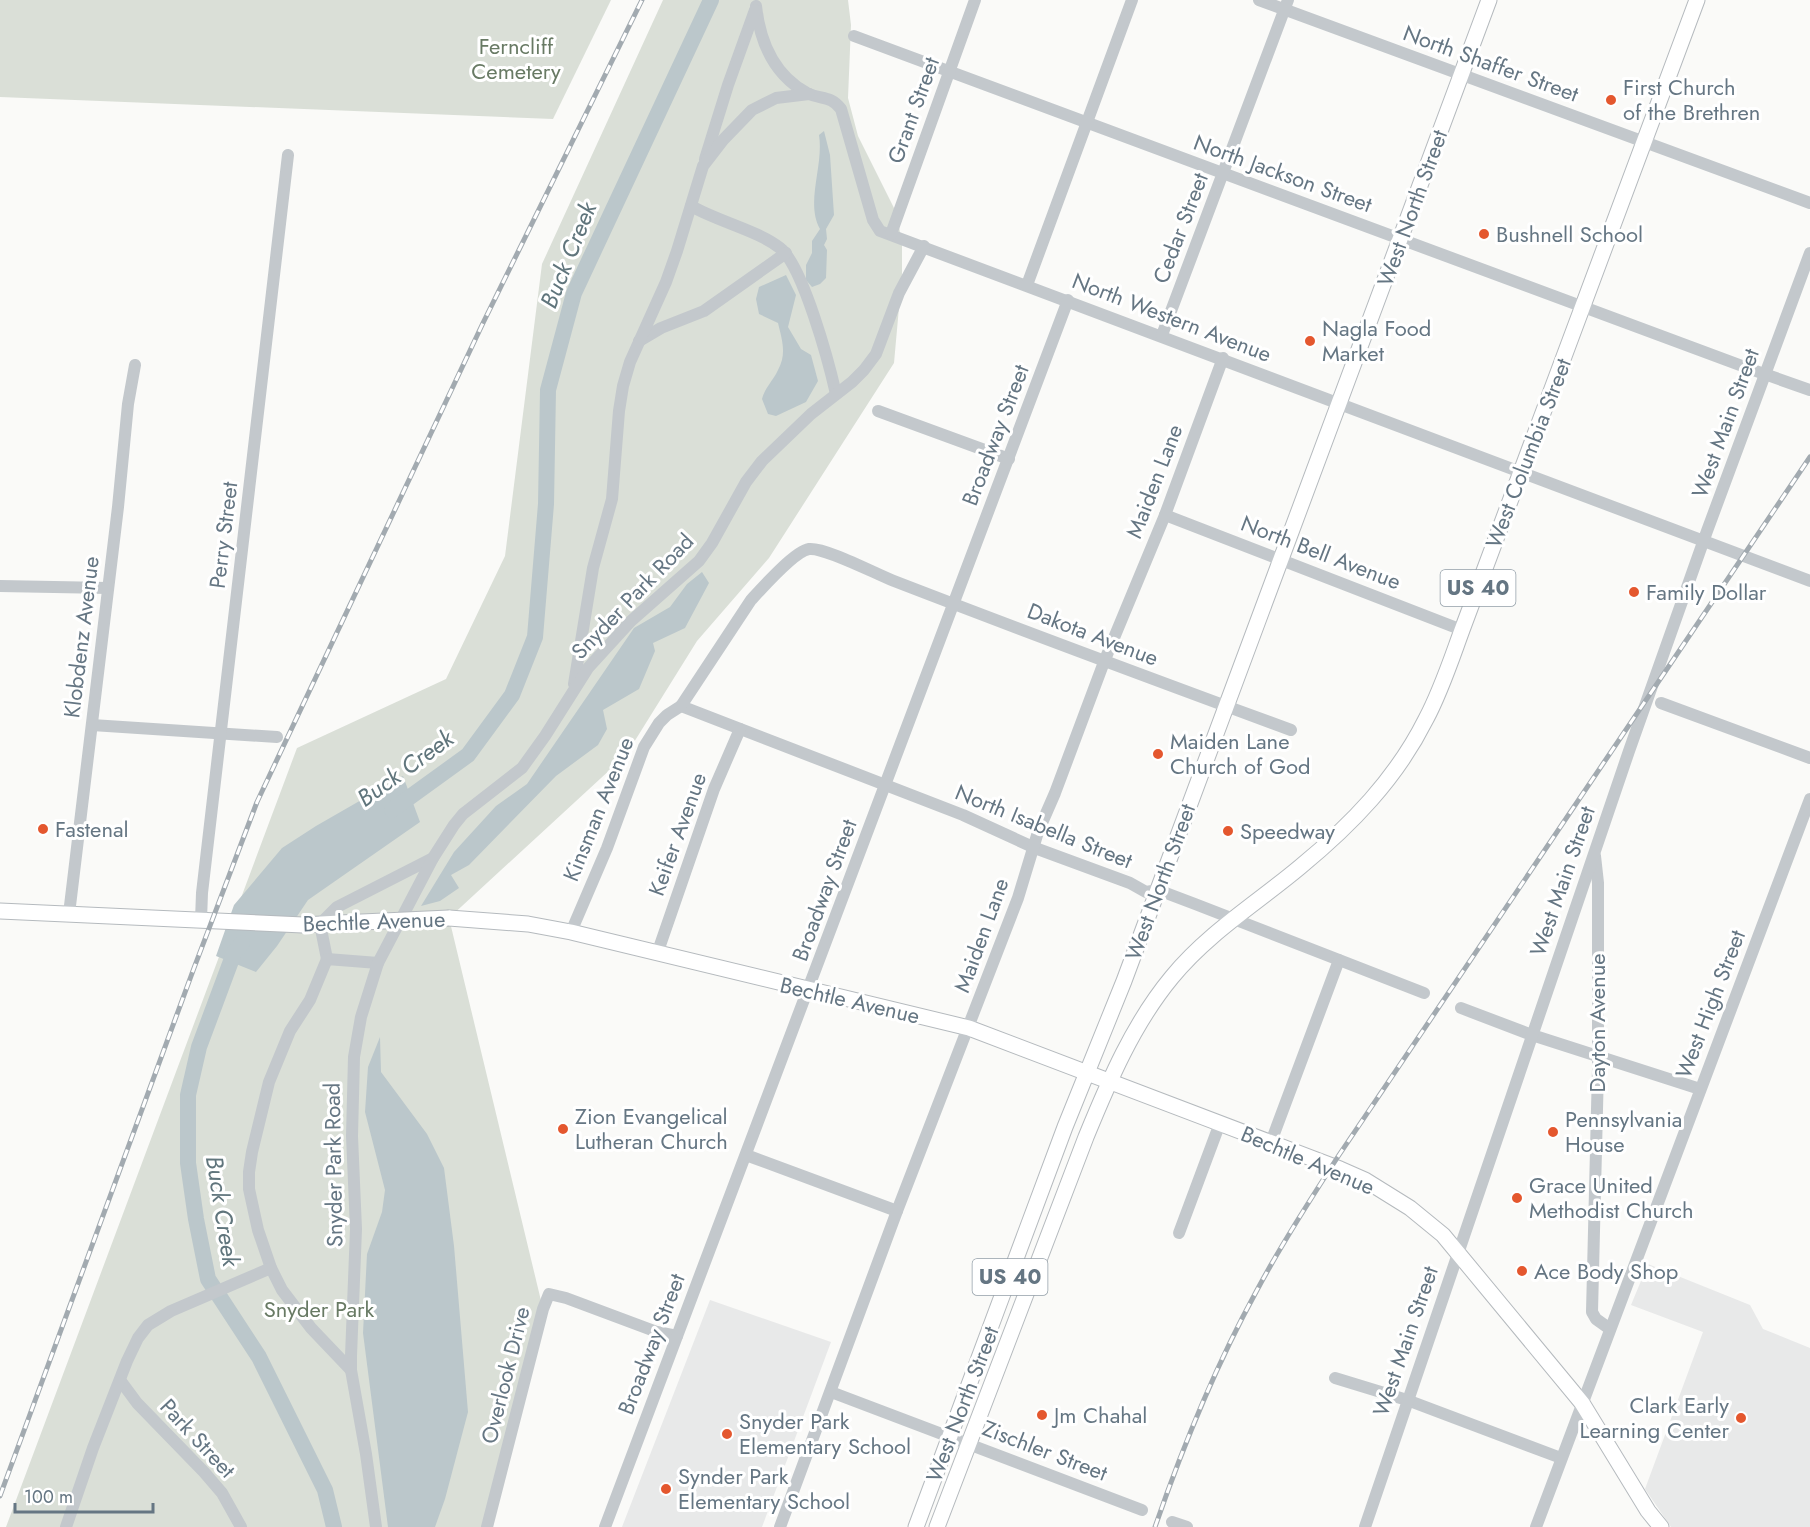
<svg xmlns="http://www.w3.org/2000/svg" width="1810" height="1527" viewBox="0 0 1810 1527" font-family="Jost,sans-serif">
<style>
.built{fill:#e8e9e9}
.green{fill:#dadfd7}
.water{fill:#bbc7cb}
.lines{fill:none;stroke-linecap:round;stroke-linejoin:round}
.river{stroke:#bbc7cb;stroke-width:16}
.major-casing{stroke:#b5babe;stroke-width:17}
.minor{stroke:#c3c8cc;stroke-width:12}
.major{stroke:#fff;stroke-width:15}
.rail-casing{stroke:#a2aab0;stroke-width:5}
.rail{stroke:#fff;stroke-width:3;stroke-dasharray:9;stroke-linecap:butt}
.major-bridge-casing{stroke:#b5babe;stroke-width:17;stroke-linecap:butt}
.major-bridge{stroke:#fff;stroke-width:15}
.poi-dot{fill:#e4572e;stroke:#fff;stroke-width:2}
.labels{text-anchor:middle;dominant-baseline:central;stroke-width:6;stroke-linejoin:round;paint-order:stroke}
.shield{fill:#fff;stroke:#939fa8;stroke-width:1.5}
.shield-label{font-size:21px;font-weight:bold;fill:#657683}
.park-label{font-size:22px;fill:#687a64;stroke:#fff}
.street-label{font-size:22px;fill:#657683;stroke:#fff}
.poi-label{font-size:22px;fill:#657683;stroke:#fff;text-anchor:start}
.water-label{font-size:24px;font-style:italic;fill:#60757c;stroke:#fff}
</style>
<rect width="100%" height="100%" fill="#fafaf8"/>
<!-- built -->
<g class="built">
<path d="M1648 1264 1750 1305 1763 1329 1810 1348V1527H1671L1645 1489 1703 1332 1631 1305Z"/>
<path d="M710 1300 831 1342 762 1527H622Z"/>
</g>
<!-- green -->
<g class="green">
<path d="M0 0H611L553 119 0 97Z"/>
<path d="M663 0H848L851 25 848 98 858 136 896 212 902 242V274L894 363 769 558 697 641 626 755 449 918 543 1309 486 1527H6L297 748 446 679 505 556 542 264Z"/>
</g>
<!-- water -->
<g class="water">
<path d="M824 131 830 155 834 215 826 229 827 239 824 245 827 250 826 278 820 284 812 287 806 280V265L812 253V241L820 229C805 202 824 166 819 135Z"/>
<path d="M786 275 796 295 788 327 801 349 811 355 818 381 806 402 776 416 768 414 762 399C765 387 773 381 778 370 787 354 782 340 778 323L759 314 756 299 759 287Z"/>
<path d="M702 572 709 583 685 628 653 643 655 651 639 689 603 710 607 729 598 745 556 776 469 865 451 875 459 888 440 901 421 906 454 852 496 806 527 784 634 628 670 607 687 584Z"/>
<path d="M403 776 420 822 308 900 277 946 256 972 216 956 234 905 282 848 316 826Z"/>
<path d="M380 1037 381 1072 427 1134 444 1168 454 1246 468 1412 445 1499 435 1527H388L363 1333 367 1254 382 1212 385 1190 365 1112 368 1067Z"/>
</g>
<g class="lines">
<!-- river -->
<g class="river">
<path d="M392 810 468 755 512 695 535 637 546 504 548 390 574 293 711 0"/>
<path d="M242 943 234 953 199 1047 188 1095V1163L196 1219 208 1279 259 1357 325 1490 334 1527"/>
</g>
<!-- major casing -->
<g class="major-casing">
<g id="major">
<path d="M0 911 303 925 340 923"/>
<path d="M449 918 528 924 571 932 969 1028 1340 1169 1365 1180 1410 1208 1443 1235 1582 1403 1648 1511 1661 1527"/>
<path d="M916 1527 1065 1127 1124 981 1489 0"/>
<path d="M937 1527 1086 1137C1109 1081 1133 1024 1172 977 1208 933 1257 903 1300 867 1351 825 1396 779 1426 719 1441 691 1451 660 1462 630L1697 0"/>
</g>
</g>
<!-- minor -->
<g class="minor">
<path d="M1259 0 1810 203"/>
<path d="M756 6C760 42 774 75 807 93 821 100 830 95 841 109L873 220 880 231 1810 581"/>
<path d="M854 36 1753 370 1810 390"/>
<path d="M705 159 728 85 755 10"/>
<path d="M691 206C717 221 759 231 780 248 803 266 829 363 836 394"/>
<path d="M891 234 975 0"/>
<path d="M1027 285 1132 0"/>
<path d="M1162 335 1288 0"/>
<path d="M639 341 661 328 704 311 786 253"/>
<path d="M878 411 1009 459"/>
<path d="M1165 515 1462 630"/>
<path d="M0 586 108 588"/>
<path d="M574 684 593 568 612 499 619 411 623 386 630 362 666 282 677 251 703 166 723 140 752 110 776 98 809 94"/>
<path d="M1661 703 1810 758"/>
<path d="M681 706 963 815 1035 848 1130 883 1146 892 1158 890 1195 904 1424 993"/>
<path d="M92 725 277 737"/>
<path d="M1595 856 1598 883V1069L1592 1312 1596 1319 1610 1329"/>
<path d="M69 914 118 507 128 404 135 365"/>
<path d="M201 920 202 893 288 155"/>
<path d="M571 932 607 848 644 747 659 723 667 715 681 706 751 600C762 588 795 551 809 549 825 547 876 574 894 581 1026 632 1158 681 1291 730"/>
<path d="M657 954 714 789 740 729"/>
<path d="M327 959 320 924 337 907 433 858"/>
<path d="M1461 1008 1532 1035 1700 1089"/>
<path d="M1271 1142 1339 960"/>
<path d="M746 1155 897 1211"/>
<path d="M1179 1233 1220 1123"/>
<path d="M351 1370 311 1328 282 1290 271 1268 258 1230 249 1189V1172L252 1152 269 1082 290 1031 310 1000 327 959 378 963"/>
<path d="M1335 1378 1407 1400 1561 1458"/>
<path d="M120 1380 137 1403 204 1472 222 1493 241 1527"/>
<path d="M831 1392 1142 1510"/>
<path d="M1172 1522 1187 1527"/>
<path d="M66 1527 93 1448 127 1361 138 1338 148 1325 171 1311 271 1268"/>
<path d="M376 1527 366 1454 351 1370V1356L356 1229 352 1136 354 1057 361 1017 378 963 433 858 454 825 463 814 522 768 545 736 588 668 631 621 699 561 712 543 746 482 762 461 811 414 852 382 864 370 876 354 899 293 924 246"/>
<path d="M487 1527 543 1309 549 1294 566 1298 657 1332 677 1336"/>
<path d="M605 1527 1068 300"/>
<path d="M780 1527 897 1211 1018 898 1038 832 1055 793 1104 662 1165 515 1223 358"/>
<path d="M1365 1527 1629 751 1707 531 1810 253"/>
<path d="M1536 1527 1810 799"/>
</g>
<!-- major -->
<use href="#major" class="major"/>
<!-- rail casing -->
<g class="rail-casing">
<g id="rail">
<path d="M0 1496 194 968 257 802 483 323 642 0"/>
<path d="M1155 1527C1183 1446 1215 1367 1256 1292 1281 1245 1310 1200 1339 1155L1810 457"/>
</g>
</g>
<!-- rail -->
<use href="#rail" class="rail"/>
<!-- major-bridge casing -->
<g class="major-bridge-casing">
<path id="major-bridge" d="M340 923 449 918"/>
</g>
<!-- major-bridge -->
<use href="#major-bridge" class="major-bridge"/>
</g>
<!-- markers -->
<g class="poi-dot">
<circle cx="1611" cy="100" r="6"/>
<circle cx="1484" cy="234" r="6"/>
<circle cx="1310" cy="341" r="6"/>
<circle cx="1634" cy="592" r="6"/>
<circle cx="1158" cy="754" r="6"/>
<circle cx="43" cy="829" r="6"/>
<circle cx="1228" cy="831" r="6"/>
<circle cx="563" cy="1129" r="6"/>
<circle cx="1553" cy="1132" r="6"/>
<circle cx="1517" cy="1198" r="6"/>
<circle cx="1522" cy="1271" r="6"/>
<circle cx="1042" cy="1415" r="6"/>
<circle cx="1741" cy="1418" r="6"/>
<circle cx="727" cy="1434" r="6"/>
<circle cx="666" cy="1489" r="6"/>
</g>
<g class="labels">
<!-- shield labels -->
<g class="shield">
<rect x="1440.5" y="570" width="75" height="36" rx="4.5"/>
<rect x="972.5" y="1259" width="75" height="36" rx="4.5"/>
</g>
<g class="shield-label">
<text x="1478" y="588">US 40</text>
<text x="1010" y="1277">US 40</text>
</g>
<!-- park labels -->
<g class="park-label">
<text x="516" y="46">Ferncliff<tspan x="516" dy="25">Cemetery</tspan></text>
<text x="319" y="1309">Snyder Park</text>
</g>
<!-- street labels -->
<g class="street-label">
<text transform="translate(1491 63) rotate(20)">North Shaffer Street</text>
<text transform="translate(913 110) rotate(-70)">Grant Street</text>
<text transform="translate(1283 173) rotate(20)">North Jackson Street</text>
<text transform="translate(1412 208) rotate(-70)">West North Street</text>
<text transform="translate(1180 228) rotate(-69)">Cedar Street</text>
<text transform="translate(1172 317) rotate(21)">North Western Avenue</text>
<text transform="translate(1725 423) rotate(-70)">West Main Street</text>
<text transform="translate(995 435) rotate(-69)">Broadway Street</text>
<text transform="translate(1528 453) rotate(-69)">West Columbia Street</text>
<text transform="translate(1154 481) rotate(-69)">Maiden Lane</text>
<text transform="translate(223 535) rotate(-83)">Perry Street</text>
<text transform="translate(1321 552) rotate(21)">North Bell Avenue</text>
<text transform="translate(632 596) rotate(-46)">Snyder Park Road</text>
<text transform="translate(1093 634) rotate(21)">Dakota Avenue</text>
<text transform="translate(81 637) rotate(-83)">Klobdenz Avenue</text>
<text transform="translate(598 809) rotate(-68)">Kinsman Avenue</text>
<text transform="translate(1044 826) rotate(22)">North Isabella Street</text>
<text transform="translate(677 834) rotate(-70)">Keifer Avenue</text>
<text transform="translate(1562 881) rotate(-71)">West Main Street</text>
<text transform="translate(1160 882) rotate(-70)">West North Street</text>
<text transform="translate(824 890) rotate(-70)">Broadway Street</text>
<text transform="translate(374 921) rotate(-2)">Bechtle Avenue</text>
<text transform="translate(981 935) rotate(-70)">Maiden Lane</text>
<text transform="translate(850 1000) rotate(13)">Bechtle Avenue</text>
<text transform="translate(1710 1004) rotate(-69)">West High Street</text>
<text transform="translate(1597 1023) rotate(-90)">Dayton Avenue</text>
<text transform="translate(1308 1160) rotate(23)">Bechtle Avenue</text>
<text transform="translate(333 1165) rotate(-91)">Snyder Park Road</text>
<text transform="translate(1405 1341) rotate(-71)">West Main Street</text>
<text transform="translate(651 1344) rotate(-69)">Broadway Street</text>
<text transform="translate(505 1375) rotate(-76)">Overlook Drive</text>
<text transform="translate(962 1404) rotate(-69)">West North Street</text>
<text transform="translate(198 1438) rotate(47)">Park Street</text>
<text transform="translate(1045 1450) rotate(21)">Zischler Street</text>
</g>
<!-- poi labels -->
<g class="poi-label">
<text x="1623" y="87">First Church<tspan x="1623" dy="25">of the Brethren</tspan></text>
<text x="1496" y="234">Bushnell School</text>
<text x="1322" y="328">Nagla Food<tspan x="1322" dy="25">Market</tspan></text>
<text x="1646" y="592">Family Dollar</text>
<text x="1170" y="741">Maiden Lane<tspan x="1170" dy="25">Church of God</tspan></text>
<text x="55" y="829">Fastenal</text>
<text x="1240" y="831">Speedway</text>
<text x="575" y="1116">Zion Evangelical<tspan x="575" dy="25">Lutheran Church</tspan></text>
<text x="1565" y="1119">Pennsylvania<tspan x="1565" dy="25">House</tspan></text>
<text x="1529" y="1185">Grace United<tspan x="1529" dy="25">Methodist Church</tspan></text>
<text x="1534" y="1271">Ace Body Shop</text>
<text x="1729" y="1405" text-anchor="end">Clark Early<tspan x="1729" dy="25">Learning Center</tspan></text>
<text x="1054" y="1415">Jm Chahal</text>
<text x="739" y="1421">Snyder Park<tspan x="739" dy="25">Elementary School</tspan></text>
<text x="678" y="1476">Synder Park<tspan x="678" dy="25">Elementary School</tspan></text>
</g>
<!-- water labels -->
<g class="water-label">
<text transform="translate(568 255) rotate(-68)">Buck Creek</text>
<text transform="translate(405 768) rotate(-36)">Buck Creek</text>
<text transform="translate(223 1211) rotate(81)">Buck Creek</text>
</g>
</g>
<!-- scale -->
<path d="M15 1503v9h138v-9" fill="none" stroke="#657683" stroke-width="3"/>
<text x="24" y="1503" font-size="18" fill="#657683" stroke="#ffffff" stroke-width="4.5" paint-order="stroke">100 m</text>
</svg>
